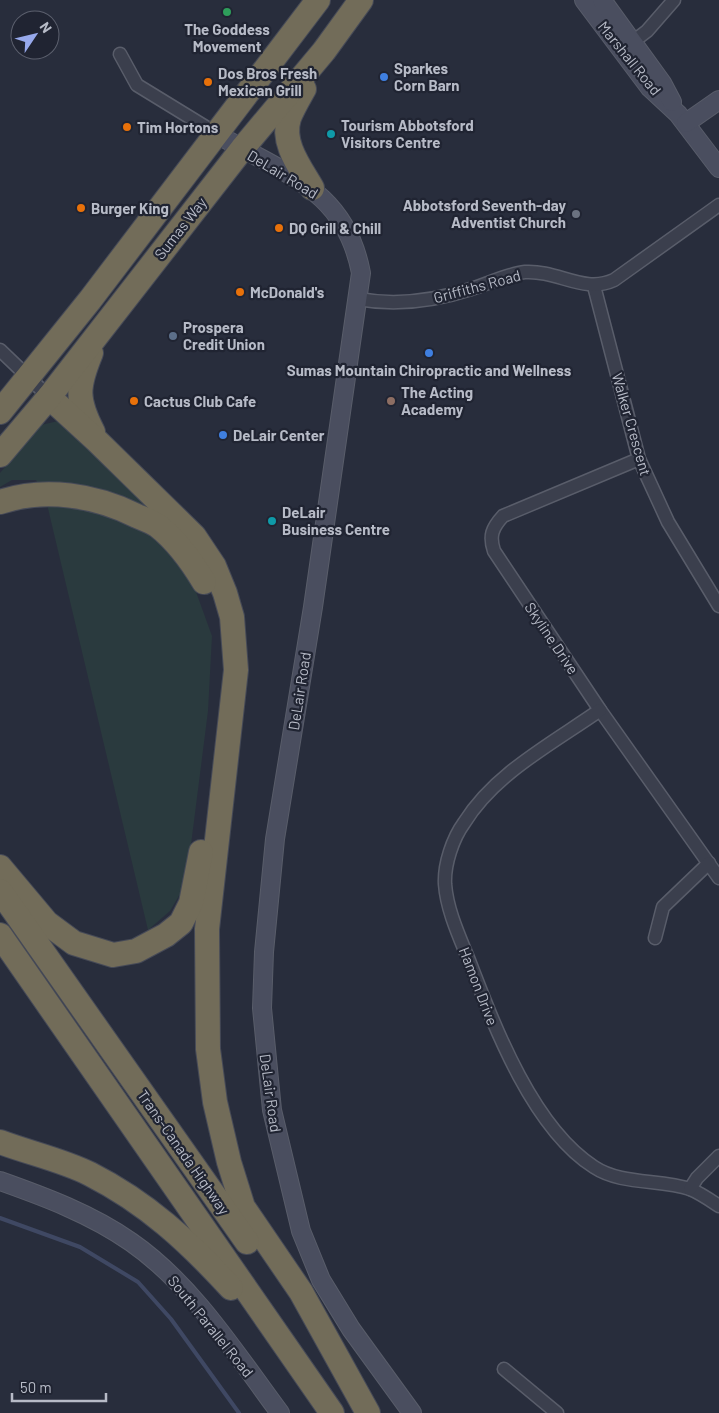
<svg xmlns="http://www.w3.org/2000/svg" width="719" height="1413" viewBox="0 0 719 1413" font-family="Barlow,sans-serif">
<style>
.green{fill:#2a3a3e}
.lines{fill:none;stroke-linecap:round;stroke-linejoin:round}
.stream{stroke:#3f4863;stroke-width:4}
.street-casing{stroke:#595d6a;stroke-width:15}
.secondary-casing{stroke:#595d6a;stroke-width:20}
.highway-casing{stroke:#464a57;stroke-width:26}
.street{stroke:#3b3f4d;stroke-width:12}
.secondary{stroke:#4a4e5f;stroke-width:18}
.highway{stroke:#726c59;stroke-width:24}
.leisure-dot{fill:#2e9e5b;stroke:#202432;stroke-width:2}
.shop-dot{fill:#3f7fe0;stroke:#202432;stroke-width:2}
.food-dot{fill:#e8710a;stroke:#202432;stroke-width:2}
.culture-dot{fill:#0f9aa8;stroke:#202432;stroke-width:2}
.worship-dot{fill:#6b7280;stroke:#202432;stroke-width:2}
.service-dot{fill:#5c6f8a;stroke:#202432;stroke-width:2}
.education-dot{fill:#8d6e63;stroke:#202432;stroke-width:2}
.labels{text-anchor:middle;dominant-baseline:central;stroke-width:4.5;stroke-linejoin:round;paint-order:stroke}
.poi-label{font-size:15px;font-weight:bold;fill:#b7bbc7;stroke:#202432;text-anchor:start}
.street-label{font-size:15px;fill:#b7bbc7;stroke:#202432}
</style>
<rect width="100%" height="100%" fill="#282d3c"/>
<!-- green -->
<path class="green" d="M58 421 150 505 162 546 191 578 212 636 208 711 186 884 170 911 148 930 46 500 36 480H12L0 487V473L41 425Z"/>
<g class="lines">
<!-- stream -->
<path class="stream" d="M0 1218 80 1247 138 1282 171 1319 239 1413"/>
<!-- street casing -->
<g class="street-casing">
<g id="street">
<path d="M626 47 647 31 674 0"/>
<path d="M120 54 137 85 217 134"/>
<path d="M594 286 639 459 668 522 719 606"/>
<path d="M358 299C396 306 434 301 471 289 488 284 507 274 525 272 558 270 584 294 614 280L719 205"/>
<path d="M0 350 49 397"/>
<path d="M639 459 503 516C492 528 489 536 494 551L600 710 719 878"/>
<path d="M600 710C553 743 495 773 464 823 453 838 444 864 445 884 447 911 460 938 470 963 495 1028 533 1128 594 1167 621 1185 660 1179 690 1189 700 1193 710 1200 719 1206"/>
<path d="M655 938 663 907 709 863"/>
<path d="M690 1189 697 1178 719 1156"/>
<path d="M504 1369 557 1413"/>
</g>
</g>
<!-- secondary casing -->
<g class="secondary-casing">
<g id="secondary">
<path d="M584 0 650 88 678 114 719 168"/>
<path d="M602 0 662 83 672 102"/>
<path d="M686 123 719 100"/>
<path d="M217 134C283 174 345 188 361 273L313 607 275 839 264 952 262 1008 272 1110 301 1231 321 1280 351 1329 412 1413"/>
<path d="M0 1181C45 1197 91 1214 131 1242 193 1285 236 1354 280 1413"/>
</g>
</g>
<!-- highway casing -->
<g class="highway-casing">
<g id="highway">
<path d="M304 89C299 98 293 108 289 118 281 143 300 167 312 188"/>
<path d="M91 353C77 387 76 399 93 432"/>
<path d="M49 397 97 441 194 536 214 566 225 593 232 617 236 670 207 929 208 1049 215 1102 229 1162 243 1207 301 1292 368 1413"/>
<path d="M0 412 90 300 318 0"/>
<path d="M0 455 49 397 242 149 324 51 361 0"/>
<path d="M0 502C45 487 95 495 137 516 144 519 152 522 158 526 177 541 192 562 204 582"/>
<path d="M0 867 47 923 74 943 113 955 136 951 166 935 181 923 191 903 201 852"/>
<path d="M0 891 247 1242"/>
<path d="M0 935 332 1413"/>
<path d="M0 1142C29 1153 62 1160 90 1174 147 1203 188 1241 231 1288"/>
</g>
</g>
<!-- street -->
<use href="#street" class="street"/>
<!-- secondary -->
<use href="#secondary" class="secondary"/>
<!-- highway -->
<use href="#highway" class="highway"/>
</g>
<!-- markers -->
<circle class="leisure-dot" cx="227" cy="12" r="5"/>
<g class="shop-dot">
<circle cx="384" cy="77" r="5"/>
<circle cx="429" cy="353" r="5"/>
<circle cx="223" cy="435" r="5"/>
</g>
<g class="food-dot">
<circle cx="208" cy="82" r="5"/>
<circle cx="127" cy="127" r="5"/>
<circle cx="81" cy="208" r="5"/>
<circle cx="279" cy="228" r="5"/>
<circle cx="240" cy="292" r="5"/>
<circle cx="134" cy="401" r="5"/>
</g>
<g class="culture-dot">
<circle cx="331" cy="134" r="5"/>
<circle cx="272" cy="521" r="5"/>
</g>
<circle class="worship-dot" cx="576" cy="214" r="5"/>
<circle class="service-dot" cx="173" cy="336" r="5"/>
<circle class="education-dot" cx="391" cy="401" r="5"/>
<g class="labels">
<!-- poi labels -->
<g class="poi-label">
<text x="227" y="29" text-anchor="middle">The Goddess<tspan x="227" dy="17">Movement</tspan></text>
<text x="394" y="68">Sparkes<tspan x="394" dy="17">Corn Barn</tspan></text>
<text x="218" y="73">Dos Bros Fresh<tspan x="218" dy="17">Mexican Grill</tspan></text>
<text x="341" y="125">Tourism Abbotsford<tspan x="341" dy="17">Visitors Centre</tspan></text>
<text x="137" y="127">Tim Hortons</text>
<text x="566" y="205" text-anchor="end">Abbotsford Seventh-day<tspan x="566" dy="17">Adventist Church</tspan></text>
<text x="91" y="208">Burger King</text>
<text x="289" y="228">DQ Grill &amp; Chill</text>
<text x="250" y="292">McDonald's</text>
<text x="183" y="327">Prospera<tspan x="183" dy="17">Credit Union</tspan></text>
<text x="429" y="370" text-anchor="middle">Sumas Mountain Chiropractic and Wellness</text>
<text x="401" y="392">The Acting<tspan x="401" dy="17">Academy</tspan></text>
<text x="144" y="401">Cactus Club Cafe</text>
<text x="233" y="435">DeLair Center</text>
<text x="282" y="512">DeLair<tspan x="282" dy="17">Business Centre</tspan></text>
</g>
<!-- street labels -->
<g class="street-label">
<text transform="translate(630 58) rotate(51)">Marshall Road</text>
<text transform="translate(283 174) rotate(31)">DeLair Road</text>
<text transform="translate(180 228) rotate(-52)">Sumas Way</text>
<text transform="translate(477 286) rotate(-15)">Griffiths Road</text>
<text transform="translate(632 424) rotate(74)">Walker Crescent</text>
<text transform="translate(552 638) rotate(56)">Skyline Drive</text>
<text transform="translate(299 691) rotate(-81)">DeLair Road</text>
<text transform="translate(479 986) rotate(69)">Hamon Drive</text>
<text transform="translate(271 1093) rotate(82)">DeLair Road</text>
<text transform="translate(184 1152) rotate(55)">Trans-Canada Highway</text>
<text transform="translate(211 1326) rotate(51)">South Parallel Road</text>
</g>
</g>
<!-- north arrow -->
<g transform="translate(35 35) rotate(55)"><circle r="24" fill="#202432" stroke="#5c606e"/>
<path d="M0-4L9 19L0 12L-9 19Z" fill="#97a9ec"/>
<text y="-8" font-size="14" font-weight="bold" text-anchor="middle" fill="#b7bbc7">N</text>
</g>
<!-- scale -->
<path d="M12 1393v8h94v-8" fill="none" stroke="#b7bbc7" stroke-width="2.5"/>
<text x="20" y="1393" font-size="15" fill="#b7bbc7" stroke="#202432" stroke-width="4" paint-order="stroke">50 m</text>
</svg>
